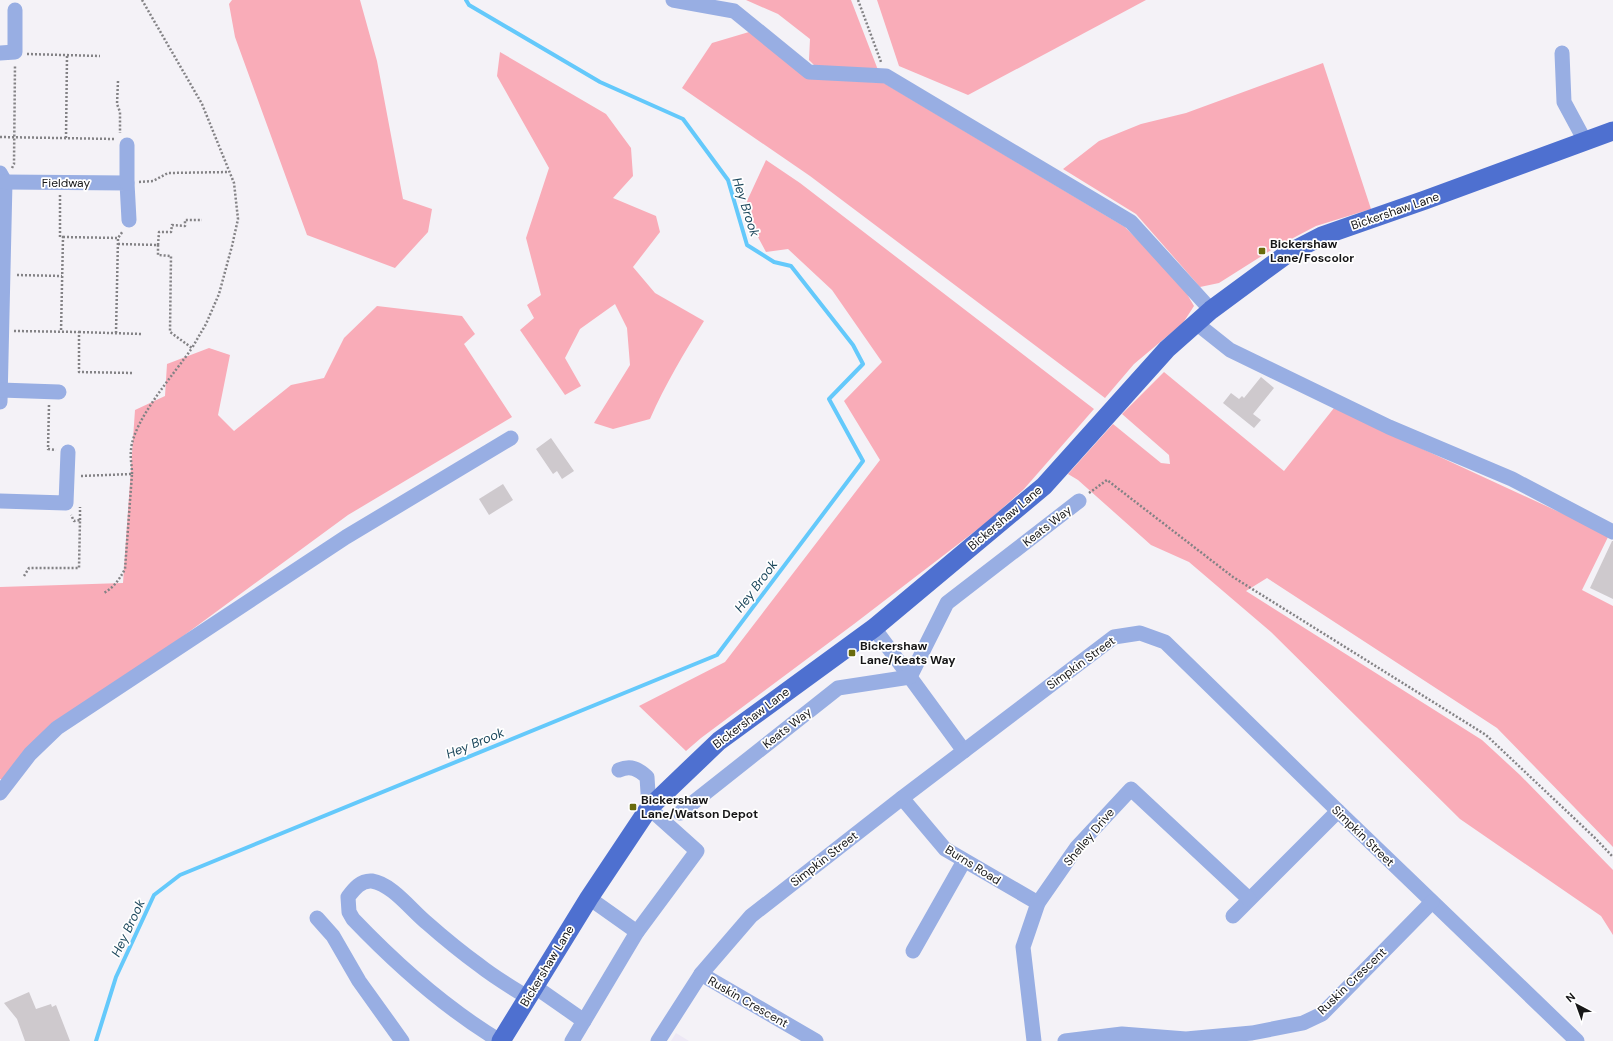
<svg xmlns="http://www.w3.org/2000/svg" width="1613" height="1041" viewBox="0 0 1613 1041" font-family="'DM Sans',sans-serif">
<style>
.built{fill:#ede8f5}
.green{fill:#f9acb8}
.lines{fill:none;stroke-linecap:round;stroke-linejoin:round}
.stream{stroke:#64c9fb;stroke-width:4}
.building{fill:#cec9cd}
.path{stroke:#838285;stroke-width:2.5;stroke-dasharray:2 2;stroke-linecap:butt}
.minor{stroke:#98aee3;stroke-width:15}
.major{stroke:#4e70d0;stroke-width:19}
.poi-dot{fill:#696b0d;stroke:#fff;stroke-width:1.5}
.labels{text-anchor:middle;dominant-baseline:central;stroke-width:3.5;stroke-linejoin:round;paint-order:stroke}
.street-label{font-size:12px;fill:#171718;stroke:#fff}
.poi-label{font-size:12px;font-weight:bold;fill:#171718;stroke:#fff;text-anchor:start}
.water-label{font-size:13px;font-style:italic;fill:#1c475c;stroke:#fff}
</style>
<rect width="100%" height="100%" fill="#f4f2f7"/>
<!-- built -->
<path class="built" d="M676 1033 689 1041H671Z"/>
<!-- green -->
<g class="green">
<path d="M232 0H360L377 61 403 199 432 209 428 232 395 268 307 235 235 37 229 4Z"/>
<path d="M746 0H851L878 70 816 67 809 60 810 39 778 14Z"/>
<path d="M877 0H1146L968 95 899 66Z"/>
<path d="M749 32 808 78 884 83 1125 227 1180 282 1194 306 1183 323 1134 364 1105 398 810 176 682 88 712 43Z"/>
<path d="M500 52 606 114 631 148 633 176 613 198 656 216 660 232 633 267 655 293 704 321C684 353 665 385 650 419L613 429 594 423 630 365 627 328 615 304 580 329 565 358 581 386 565 395 520 330 534 318 527 305 541 295 526 238 549 168 497 76Z"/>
<path d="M1323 63 1371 209 1316 226 1276 247 1219 283 1200 287 1136 214 1063 169 1099 141 1141 124 1186 113Z"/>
<path d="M766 160 800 183 1094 409 1024 489 987 522 854 624 701 738 686 751 639 706 725 662 880 460 844 401 882 362 832 290 788 249 766 252 752 226 747 201Z"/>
<path d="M377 306 462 316 475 334 464 344 512 417 348 515 69 720 3 780 0 779V587L123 583 135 410 165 396 167 364 209 348 230 355 218 415 234 431 291 385 324 378 344 338Z"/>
<path d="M1164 372 1284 471 1334 408 1609 535 1582 590 1613 606V847L1497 728 1267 578 1246 591 1482 740 1520 775 1613 870V935L1601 916 1460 819 1271 632 1189 562 1151 545 1078 480 1068 474 1113 424 1161 463 1170 464 1169 455 1122 414Z"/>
</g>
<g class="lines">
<!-- stream -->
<path class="stream" d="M96 1041 116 977 154 895 180 875 717 655 863 461 829 399 863 364 853 345 791 266 774 262 747 245 728 180 683 119 600 82 469 5 466 0"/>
</g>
<!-- building -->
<g class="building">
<path d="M1261 377 1274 388 1253 414 1261 420 1254 428 1223 403 1231 393 1239 399 1242 396 1244 398Z"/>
<path d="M551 438 574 471 562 479 557 471 553 474 536 449Z"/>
<path d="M503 484 513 500 489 515 479 499Z"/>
<path d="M1612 541H1613V599L1590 588Z"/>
<path d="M29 992 36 1009 51 1004 52 1007 56 1005 70 1041H25L17 1019 4 1003Z"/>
</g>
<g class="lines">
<!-- path -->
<g class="path">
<path d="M142 0 202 104 234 183 238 219 232 246 219 294 206 324 192 348 170 332 171 256 158 255V245"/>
<path d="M858 0 881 62"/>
<path d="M27 54 100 56"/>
<path d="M118 81 117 104 120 112V133"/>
<path d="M0 137 115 139"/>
<path d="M66 138 67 56"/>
<path d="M12 168 14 164 15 65"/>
<path d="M139 182 153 181 168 173 229 172"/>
<path d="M60 195V237H63L61 332"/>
<path d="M63 237 118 238"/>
<path d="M118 244 158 245 159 232H171L172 225 185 226V220H202"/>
<path d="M17 275 62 276"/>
<path d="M14 331 79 332V372L134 373"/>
<path d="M79 332 142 334"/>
<path d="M116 333 118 238 123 231"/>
<path d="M49 405 48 449 56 450"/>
<path d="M132 474C132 466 130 458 131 450 133 420 175 373 192 348"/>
<path d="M81 476 132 474 125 569C119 580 114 587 104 593"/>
<path d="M1089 493 1107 480 1233 577 1486 735 1595 838 1613 857"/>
<path d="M80 520V507"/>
<path d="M24 576 29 568H79L80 520 74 521 71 515"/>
</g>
<!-- minor -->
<g class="minor">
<path d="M673 0 734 11 809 72 886 76 1131 222 1211 310"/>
<path d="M0 53 15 52V10"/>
<path d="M1562 53 1564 102 1585 141"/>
<path d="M0 173 5 182 0 402"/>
<path d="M5 182 127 183 129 220"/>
<path d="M127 183V145"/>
<path d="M1196 323 1230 350 1389 427 1512 479 1613 532"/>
<path d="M0 390 59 392"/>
<path d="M0 501 66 503 68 452"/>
<path d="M874 628 964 751"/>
<path d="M0 793 30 754 57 728 346 537 511 438"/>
<path d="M902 798 945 849 1038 903"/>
<path d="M680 813 838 688 910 677 947 603 1079 501"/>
<path d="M589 898 637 932"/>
<path d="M1233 916 1338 811"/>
<path d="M317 918 333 936 359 981 402 1041"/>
<path d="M913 951 964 861"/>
<path d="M701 974 816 1041"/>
<path d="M534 986 584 1021"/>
<path d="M500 1041C445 1008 397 965 353 919L349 912 348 897C354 889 361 880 372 881 392 884 412 911 427 923 444 938 461 952 479 965 494 977 511 987 527 997"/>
<path d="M572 1041 637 932 697 851 649 808 647 777C638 769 631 765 619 770"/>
<path d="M658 1041 701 974 751 916 902 798 1114 637 1140 633 1165 642 1338 811 1577 1041"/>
<path d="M1034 1041 1023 947 1038 903 1077 847 1131 789 1249 899"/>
<path d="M1065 1041 1122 1034 1186 1039 1252 1033 1303 1023 1322 1014 1432 902"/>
</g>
<!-- major -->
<path class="major" d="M501 1041 589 898 649 808 719 741 874 628 1044 486 1167 349 1211 310 1287 254 1322 236 1425 200 1613 131"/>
</g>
<!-- markers -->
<g class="poi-dot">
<rect x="1258" y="247" width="8" height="8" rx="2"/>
<rect x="848" y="649" width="8" height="8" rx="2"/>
<rect x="629" y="803" width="8" height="8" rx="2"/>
</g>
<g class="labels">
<!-- street labels -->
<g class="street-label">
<text x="66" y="183">Fieldway</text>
<text transform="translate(1395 211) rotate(-19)">Bickershaw Lane</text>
<text transform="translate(1005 518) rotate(-40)">Bickershaw Lane</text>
<text transform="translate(1047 526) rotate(-38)">Keats Way</text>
<text transform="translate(1081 663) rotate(-36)">Simpkin Street</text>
<text transform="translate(751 718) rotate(-37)">Bickershaw Lane</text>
<text transform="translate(787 728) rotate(-38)">Keats Way</text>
<text transform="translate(1363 836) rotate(44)">Simpkin Street</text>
<text transform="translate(1089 837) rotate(-50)">Shelley Drive</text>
<text transform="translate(824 859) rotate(-38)">Simpkin Street</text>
<text transform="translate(973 865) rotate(32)">Burns Road</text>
<text transform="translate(547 966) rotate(-59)">Bickershaw Lane</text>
<text transform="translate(1352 981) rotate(-44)">Ruskin Crescent</text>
<text transform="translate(748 1002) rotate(30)">Ruskin Crescent</text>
</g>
<!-- poi labels -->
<g class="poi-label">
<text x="1270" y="244">Bickershaw<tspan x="1270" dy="14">Lane/Foscolor</tspan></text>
<text x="860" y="646">Bickershaw<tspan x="860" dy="14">Lane/Keats Way</tspan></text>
<text x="641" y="800">Bickershaw<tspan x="641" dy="14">Lane/Watson Depot</tspan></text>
</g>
<!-- water labels -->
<g class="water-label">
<text transform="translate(746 207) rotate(72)">Hey Brook</text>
<text transform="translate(756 586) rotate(-53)">Hey Brook</text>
<text transform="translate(475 743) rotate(-22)">Hey Brook</text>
<text transform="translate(128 928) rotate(-65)">Hey Brook</text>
</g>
</g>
<!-- north arrow -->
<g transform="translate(1577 1005) rotate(319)" stroke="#ffffff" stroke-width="3" paint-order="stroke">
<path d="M0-3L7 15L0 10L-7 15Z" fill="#171718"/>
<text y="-6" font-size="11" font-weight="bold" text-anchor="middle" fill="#171718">N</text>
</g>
</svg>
